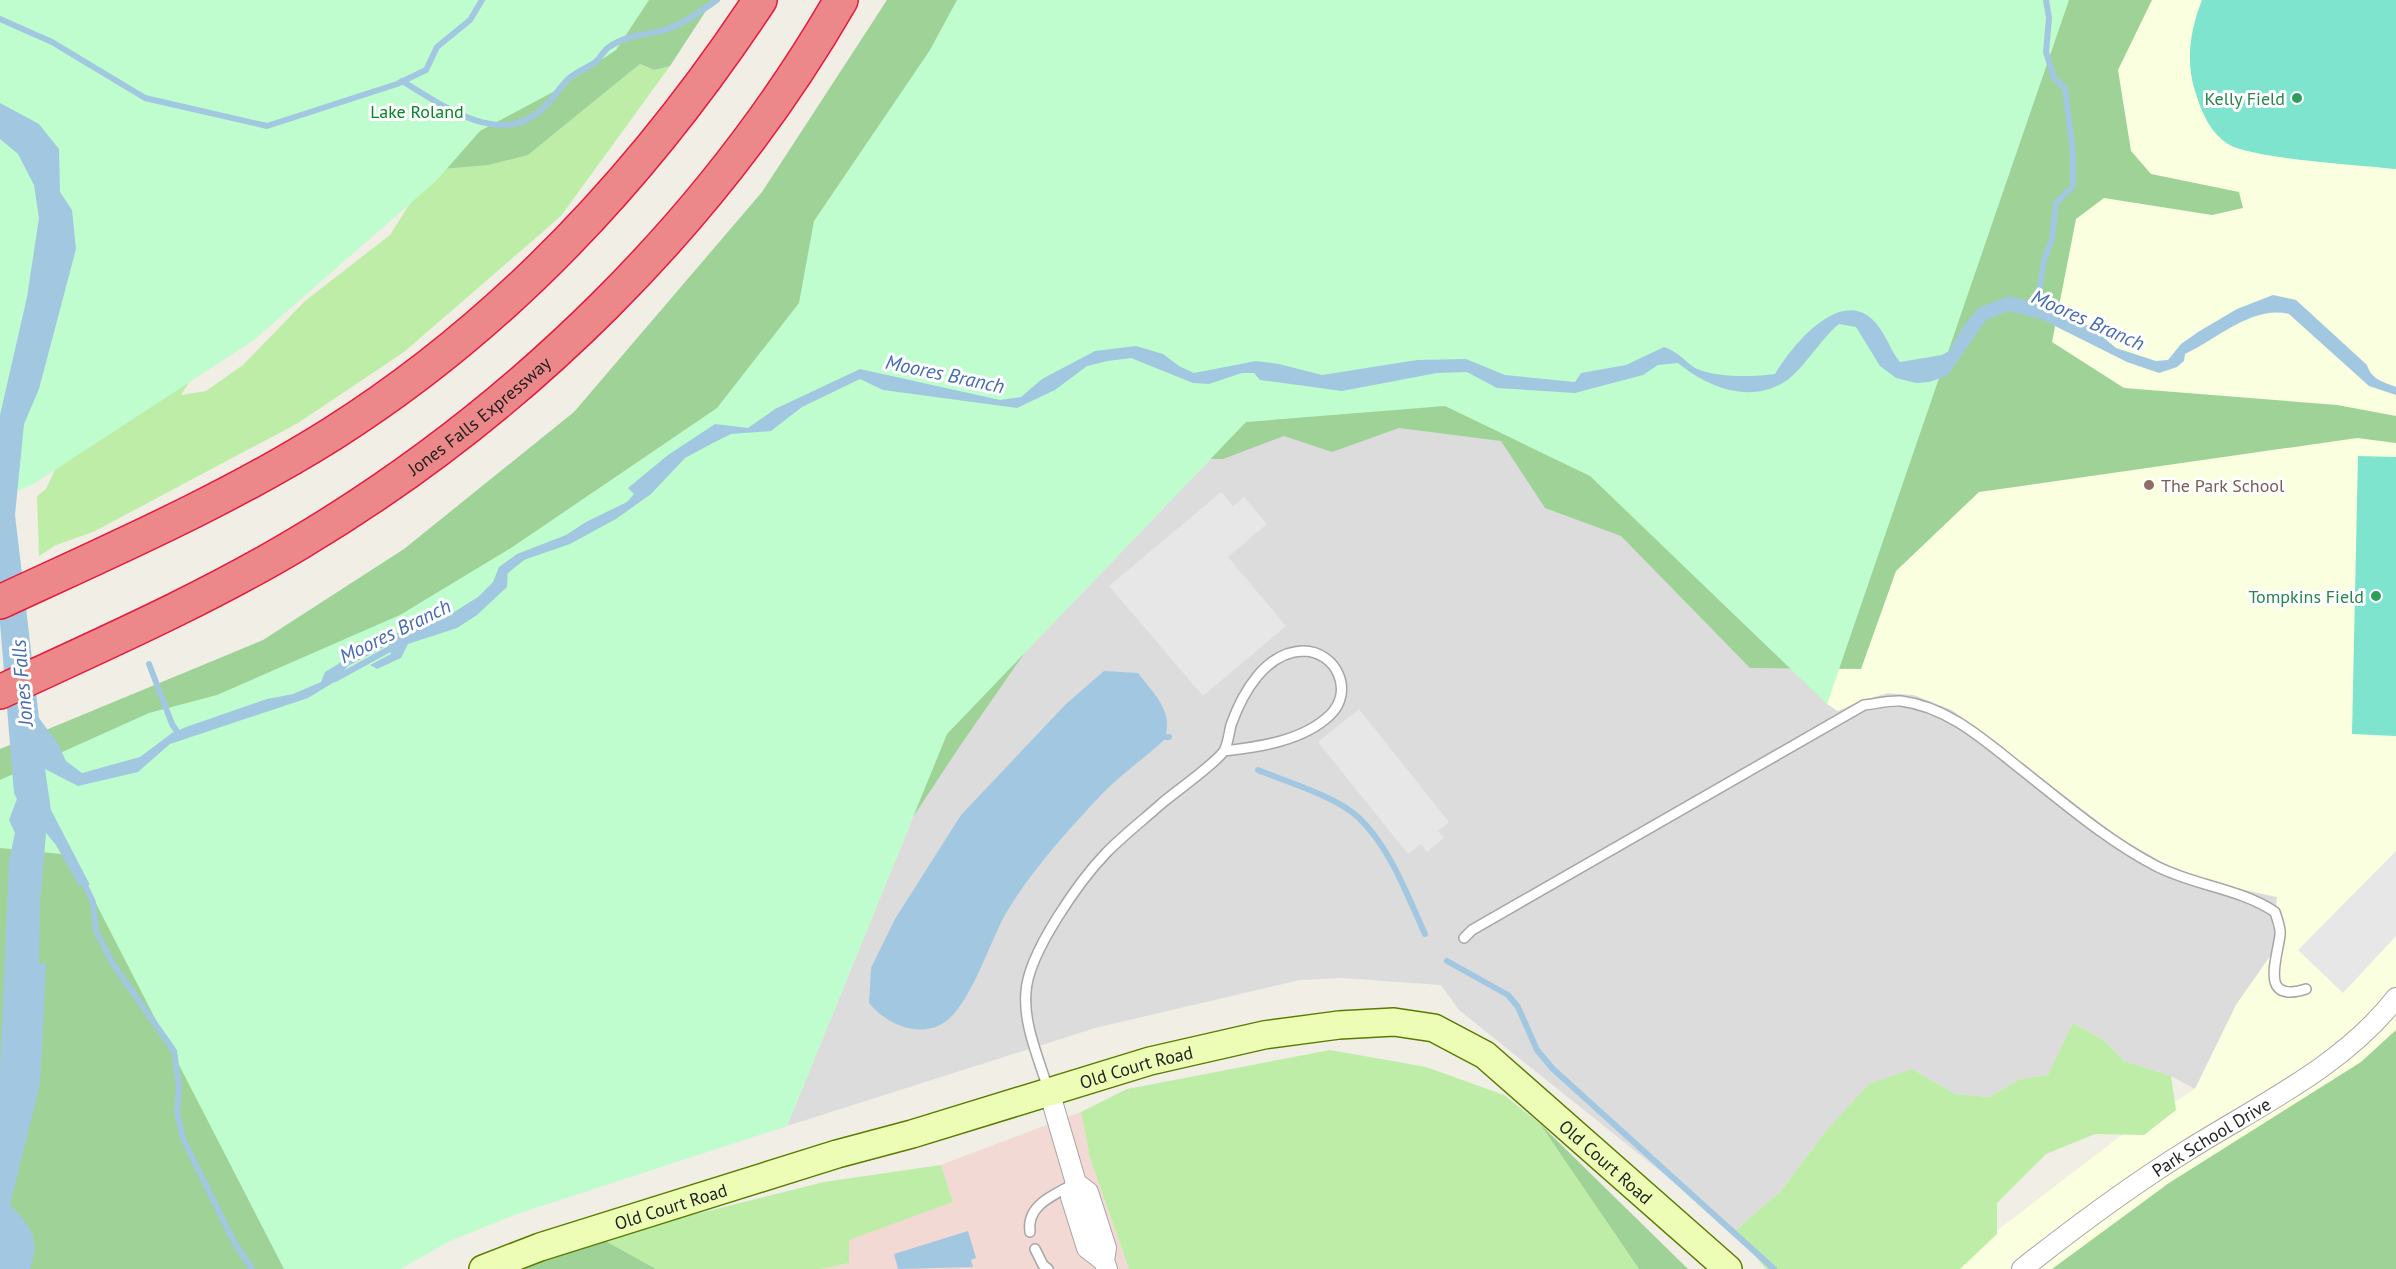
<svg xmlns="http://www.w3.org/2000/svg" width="2396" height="1269" viewBox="0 0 2396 1269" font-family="'PT Sans',sans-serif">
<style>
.residential{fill:#dddcdc}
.commercial{fill:#f2d9d3}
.education{fill:#faffdf}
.grass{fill:#beeda8}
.forest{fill:#9ed297}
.park{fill:#bffdcf}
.pitch{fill:#7ee4ce}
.parking{fill:#e7e7e7}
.water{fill:#a2c8e1}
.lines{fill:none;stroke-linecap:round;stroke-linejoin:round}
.stream{stroke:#a2c8e1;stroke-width:6}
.service-casing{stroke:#a6a6a6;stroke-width:12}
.minor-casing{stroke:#a6a6a6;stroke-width:22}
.secondary-casing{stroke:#5a7c00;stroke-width:30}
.motorway-casing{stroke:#e61a3d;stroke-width:36}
.service{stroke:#fff;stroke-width:9}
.minor{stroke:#fff;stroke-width:20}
.secondary{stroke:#eefdb6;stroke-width:27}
.motorway{stroke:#ec8889;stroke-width:33}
.leisure-dot{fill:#2e9e5b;stroke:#fff;stroke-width:2}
.education-dot{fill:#8d6e63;stroke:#fff;stroke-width:2}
.labels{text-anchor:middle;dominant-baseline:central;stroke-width:6;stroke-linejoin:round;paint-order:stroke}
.leisure-label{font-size:18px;fill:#27864d;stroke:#fff;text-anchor:end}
.park-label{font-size:18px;fill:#058525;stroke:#fff}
.street-label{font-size:18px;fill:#1f1f1f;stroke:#fff}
.education-label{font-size:18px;fill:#785e54;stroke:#fff;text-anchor:start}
.water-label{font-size:20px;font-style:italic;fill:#456ab5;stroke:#fff}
</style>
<rect width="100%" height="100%" fill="#f0eee5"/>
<!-- residential -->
<path class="residential" d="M1445 406 1590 476 1837 711 1860 701 1888 693 1914 695 1952 710 2120 838 2162 862 2208 882 2277 897 2273 952 2236 1005 2195 1089 2171 1076 2124 1061 2105 1041 2073 1023 2048 1075 2020 1079 1989 1097 1955 1094 1912 1069 1825 1132 1781 1191 1735 1231 1459 1010 1441 985 1342 978 1300 980 1095 1028 787 1126 947 734 1246 422Z"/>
<!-- commercial -->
<path class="commercial" d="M1081 1112 1090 1158 1129 1269H821L848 1263V1240L953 1202 941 1165Z"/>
<!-- education -->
<path class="education" d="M2069 0H2396V1172L2156 1269H1947L2123 1134 2195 1089 2236 1005 2273 952 2277 897 2208 882 2162 862 2120 838 1952 710 1914 695 1888 693 1860 701 1838 711 1827 704Z"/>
<!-- grass -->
<g class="grass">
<path d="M640 64 654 70 670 66 561 216 404 352 298 423 93 532 56 545 39 556 37 496 46 489 72 433 204 358 181 395 206 391 243 365 305 301 390 235 414 197 443 169 489 165 528 155Z"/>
<path d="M2073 1023 2105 1041 2124 1061 2171 1076 2176 1110 2144 1135 2095 1134 2046 1154 1997 1203V1234L1960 1269H1766L1735 1231 1781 1191 1825 1132 1869 1084 1912 1069 1955 1094 1989 1097 2020 1079 2048 1075Z"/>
<path d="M1330 1050 1426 1067 1504 1095 1540 1124 1639 1269H1129L1090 1158 1081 1112 1127 1089Z"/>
<path d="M941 1165 953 1202 849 1240V1263L821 1269H656L600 1238 824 1182Z"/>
</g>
<!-- forest -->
<g class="forest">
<path d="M307 0H713L670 66 654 70 640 64 528 155 489 165 443 169Z"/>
<path d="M887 0H2152L2118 70 2131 151 2151 174 2239 192 2243 208 2212 215 2104 198 2076 219 2052 342 2124 388 2337 405 2396 416V443L2357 438 1979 492 1896 571 1861 669 1750 668 1621 536 1545 508 1501 441 1399 428 1332 452 1284 436 1223 459H1159L960 746 870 882 381 1269H0V749L263 640 404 549 574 412 762 192Z"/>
<path d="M2396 1030V1269H2052L2169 1183 2361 1062Z"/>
<path d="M1540 1124 1688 1269H1639Z"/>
<path d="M600 1238 656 1269H521L552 1251Z"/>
</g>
<!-- park -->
<g class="park">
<path d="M0 0H649L616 50 553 92 480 131 436 181 254 340 35 483 0 499Z"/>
<path d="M957 0H2069L1827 704 1590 476 1445 406 1246 422 947 734 787 1126 517 1214 450 1241 400 1269H284L71 855 0 848V780L149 713 217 695 400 615 511 548 717 408 799 303 814 221 930 50Z"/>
</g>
<!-- pitch -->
<g class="pitch">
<path d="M2202 0H2396V169C2362 165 2252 159 2228 144 2210 132 2202 113 2196 94 2185 63 2190 30 2202 0Z"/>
<path d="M2358 456 2396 457V736L2352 734Z"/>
</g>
<!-- parking -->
<g class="parking">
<path d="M1221 492 1233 506 1244 497 1267 524 1228 557 1286 626 1203 696 1109 586Z"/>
<path d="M1359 709 1449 822 1438 831 1444 838 1427 852 1421 844 1408 854 1318 742Z"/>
<path d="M2396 851V936L2343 993 2298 950Z"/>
</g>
<!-- water -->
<g class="water">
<path d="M0 103 39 124 59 149 60 192 72 210 76 249 39 389 24 424 15 515 39 718 58 744 66 761 82 773 140 757 172 733 186 727 267 699 293 694 321 682 325 672 381 638 443 619 478 597 493 582 499 567 517 554 566 535 586 522 627 502 634 494 628 488 668 455 715 424 748 428 775 409 860 369 1000 400 1021 397 1042 379 1095 351 1136 346 1163 354 1179 366 1194 373 1256 361 1279 364 1322 375 1417 360 1466 359 1505 375 1575 382 1581 373 1626 365 1664 347C1679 352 1684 361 1695 368 1715 378 1754 377 1775 374 1791 347 1838 288 1872 319 1886 332 1889 349 1900 362L1942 355 1949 351 1962 328 1978 308 2009 296 2046 305 2091 327 2116 348 2156 361 2168 360 2181 344 2198 332 2237 309 2273 295 2296 300 2367 365C2371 379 2383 382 2396 387V395L2369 386 2289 314C2253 305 2217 339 2185 354L2184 361 2177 367 2159 373 2127 362 2041 319 2009 311 1986 320 1947 376 1929 382 1916 383 1896 378 1880 366 1856 327 1839 324C1820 339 1802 373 1781 384 1746 403 1706 386 1678 363L1658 365 1643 375 1575 393 1497 388 1467 372 1437 373 1342 391 1260 380 1254 373H1242L1209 384 1193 383 1131 358 1108 361 1087 366 1055 390 1017 408 883 390 860 379 802 407 771 431 731 434 713 443 685 458 651 494 616 519 570 544 515 563 508 568 507 587 477 615 457 628 408 644 401 658 377 669 370 665 391 654 388 645 348 666 336 681 308 698 170 744 138 772 78 786 45 769 51 810 90 885 79 886 56 845 46 833 40 903 39 963 46 964 40 1084 10 1205C31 1226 41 1239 30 1269H0V1069L9 860 15 833 9 820 17 799 14 793 0 623V415L27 297 39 218 34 185 18 154 0 139Z"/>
<path d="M1104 671 1138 673C1154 694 1175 712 1164 740 1144 759 1121 774 1102 794 1069 829 1029 873 1005 915 990 942 970 1005 945 1022 920 1039 887 1025 869 1003L871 968 895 919 961 815 1066 704Z"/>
<path d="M968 1231 976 1258 971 1260 973 1267 898 1269 894 1254Z"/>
</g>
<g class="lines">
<!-- stream -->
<g class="stream">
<path d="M0 19 52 42 145 98 267 126 397 84 426 70 437 47 470 20 482 0"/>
<path d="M402 81C439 103 495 145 536 114 549 105 556 92 567 80 574 73 585 69 594 63 600 59 603 51 609 47 626 35 643 35 661 31 681 26 701 11 717 0"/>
<path d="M2044 310 2039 292 2044 260 2052 239 2056 203 2073 186V153L2065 88 2054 78 2046 52 2049 18 2046 0"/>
<path d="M502 574 522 558"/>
<path d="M149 664 172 724 178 733"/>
<path d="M335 679 395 646"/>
<path d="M1166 737H1169"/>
<path d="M1258 770C1287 782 1335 796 1358 817 1390 847 1407 895 1425 934"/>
<path d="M82 879 93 902 96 931 113 964 174 1051 179 1087 177 1111 183 1139 234 1242 252 1269"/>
<path d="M1447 961 1508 995 1518 1007 1537 1050 1553 1069 1774 1269"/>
</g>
<!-- service casing -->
<g class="service-casing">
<g id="service">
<path d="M1464 938 1472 930 1864 705C1875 704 1889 700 1901 701 1949 707 1986 742 2022 770 2065 804 2108 841 2156 866 2195 886 2239 888 2275 912 2277 919 2281 928 2280 935 2277 960 2259 1004 2306 989"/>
<path d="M1048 1089C1039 1059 1023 1024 1026 992 1028 953 1080 880 1107 852 1124 835 1143 820 1161 804 1176 791 1214 765 1224 751 1228 744 1229 733 1231 725 1242 694 1265 652 1303 651 1336 651 1355 691 1330 715 1303 741 1259 747 1224 751"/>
<path d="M1030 1232C1026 1205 1054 1195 1074 1184"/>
<path d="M1035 1249 1043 1265 1048 1269"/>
</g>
</g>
<!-- minor casing -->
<g class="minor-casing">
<g id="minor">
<path d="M1049 1091 1076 1183 1088 1192 1106 1248 1104 1261 1107 1269"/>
<path d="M1076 1183 1071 1197 1087 1248 1104 1261"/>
<path id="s1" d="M2022 1269C2075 1227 2130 1186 2188 1150 2260 1105 2343 1066 2396 998"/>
</g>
</g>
<!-- secondary casing -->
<g class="secondary-casing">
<g id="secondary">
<path id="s2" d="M483 1269 540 1247 837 1154 912 1134 1150 1061 1264 1035 1339 1025 1394 1022 1434 1028 1485 1055 1728 1269"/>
</g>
</g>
<!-- motorway casing -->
<g class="motorway-casing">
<g id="motorway">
<path d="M0 602C112 550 227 500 332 434 506 324 647 171 760 0"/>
<path id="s3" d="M0 692C101 645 204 600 299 543 519 412 713 222 841 0"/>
</g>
</g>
<!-- service -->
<use href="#service" class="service"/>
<!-- minor -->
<use href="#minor" class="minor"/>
<!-- secondary -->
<use href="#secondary" class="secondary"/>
<!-- motorway -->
<use href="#motorway" class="motorway"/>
</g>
<!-- markers -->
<g class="leisure-dot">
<circle cx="2297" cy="98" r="6"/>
<circle cx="2376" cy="596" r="6"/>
</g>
<circle class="education-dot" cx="2149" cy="485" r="6"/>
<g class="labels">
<!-- leisure labels -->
<g class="leisure-label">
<text x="2285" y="98">Kelly Field</text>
<text x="2364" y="596">Tompkins Field</text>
</g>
<!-- park labels -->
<g class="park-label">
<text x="417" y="111">Lake Roland</text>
</g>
<!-- street labels -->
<g class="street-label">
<text stroke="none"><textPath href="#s3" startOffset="555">Jones Falls Expressway</textPath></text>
<text stroke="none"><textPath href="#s2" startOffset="684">Old Court Road</textPath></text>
<text stroke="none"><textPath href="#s1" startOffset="231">Park School Drive</textPath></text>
<text stroke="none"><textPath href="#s2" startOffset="1206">Old Court Road</textPath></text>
<text stroke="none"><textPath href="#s2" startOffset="198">Old Court Road</textPath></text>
</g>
<!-- education labels -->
<g class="education-label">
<text x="2161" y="485">The Park School</text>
</g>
<!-- water labels -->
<g class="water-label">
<text transform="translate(2088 320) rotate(24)">Moores Branch</text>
<text transform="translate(945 374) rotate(12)">Moores Branch</text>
<text transform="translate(395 631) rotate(-26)">Moores Branch</text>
<text transform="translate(22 683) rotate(-95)">Jones Falls</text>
</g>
</g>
</svg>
